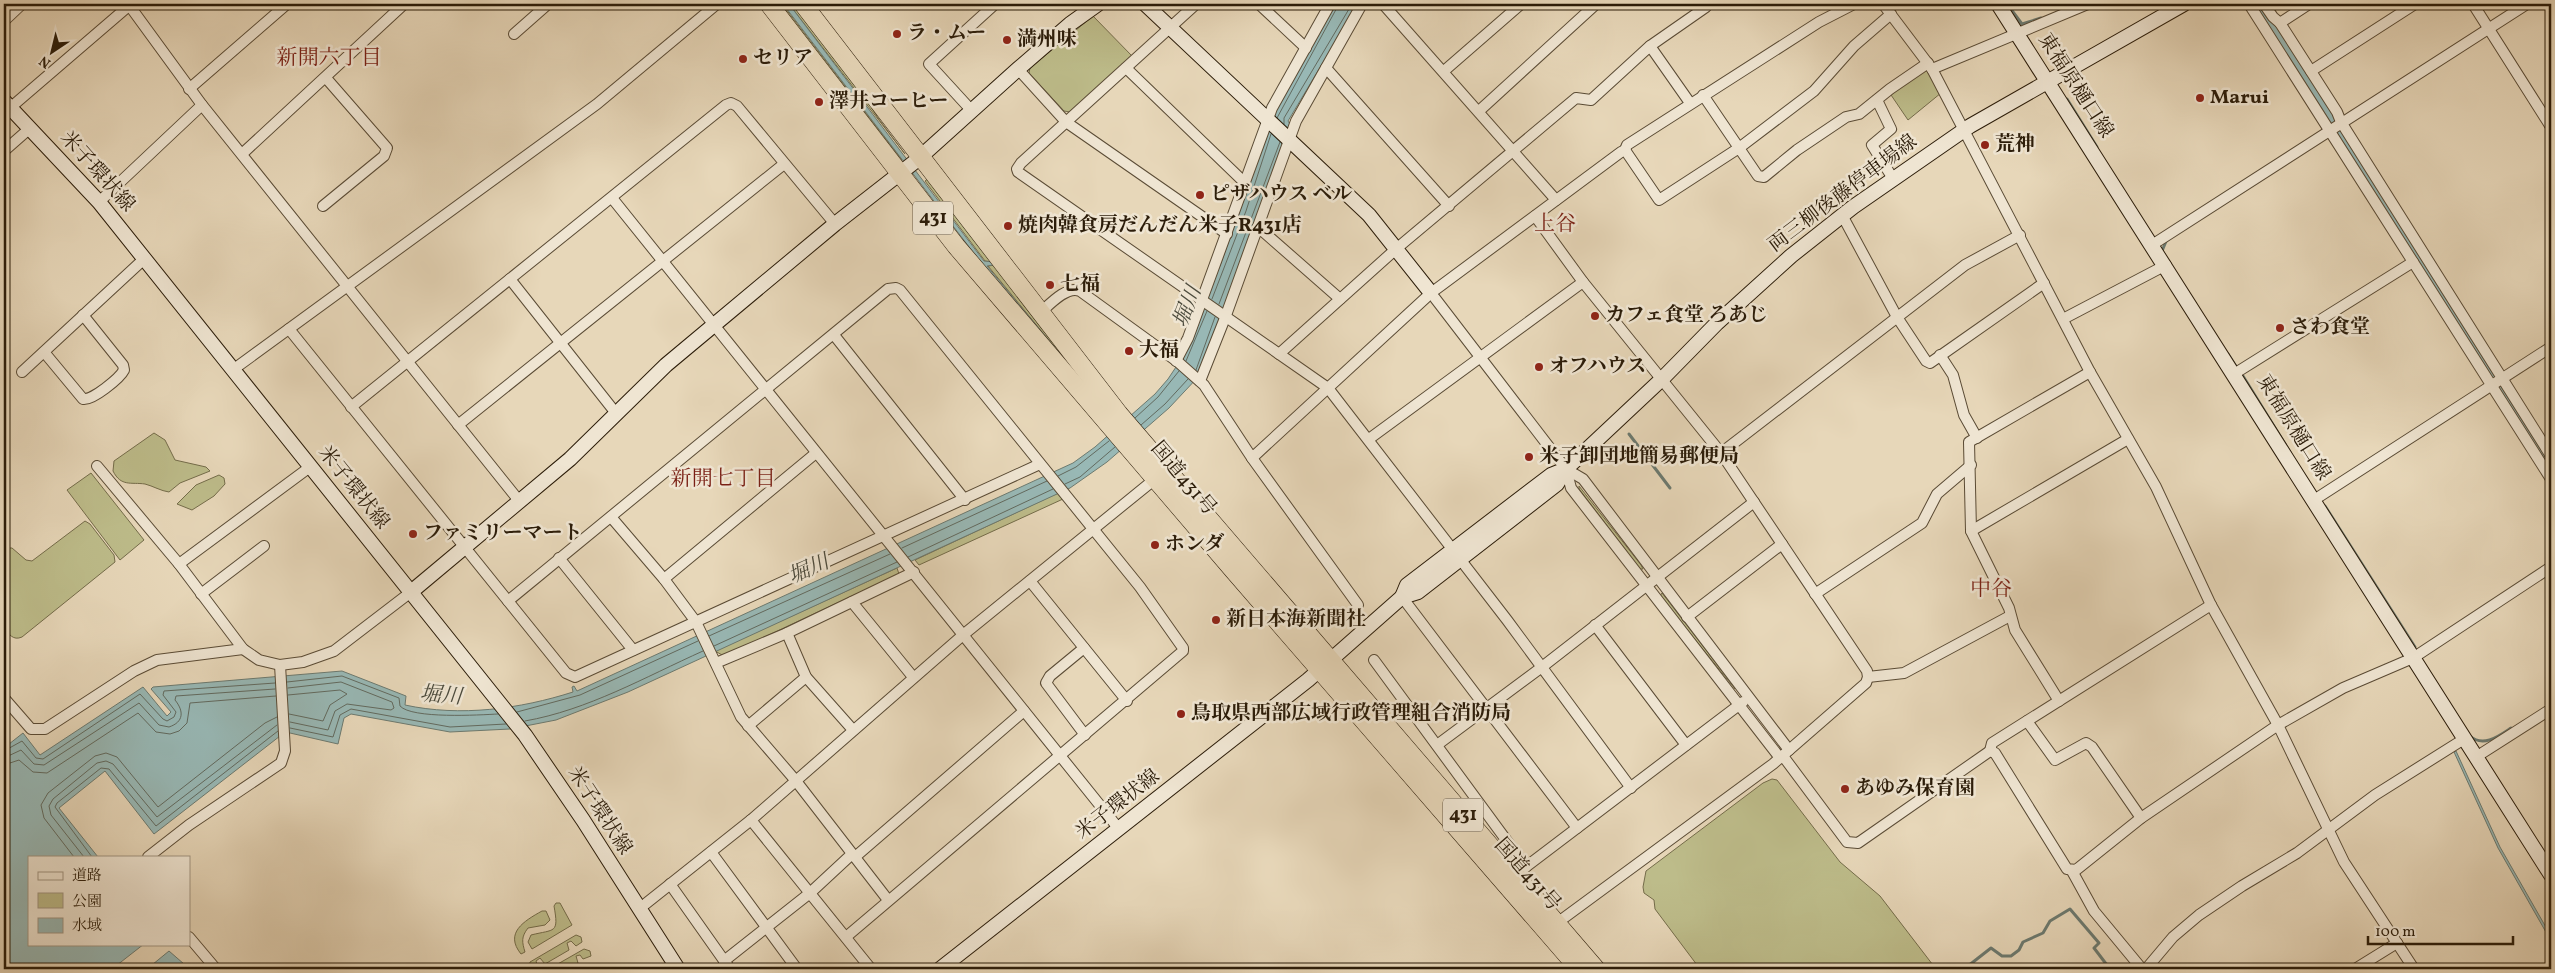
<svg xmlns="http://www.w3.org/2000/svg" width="2555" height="973" viewBox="0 0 2555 973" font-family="Vollkorn,'Noto Serif JP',serif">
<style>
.green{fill:#bdbc8a;stroke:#746c4a}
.water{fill:#98b8b5;stroke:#6c7a70}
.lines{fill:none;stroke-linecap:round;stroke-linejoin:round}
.shore{stroke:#626a5f;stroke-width:1}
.stream{stroke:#6c7a70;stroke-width:3}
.river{stroke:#98b8b5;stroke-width:18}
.street-casing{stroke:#5a4b35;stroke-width:12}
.secondary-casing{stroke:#2b1c09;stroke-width:16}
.highway-casing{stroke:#2b1c09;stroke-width:19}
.street{stroke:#efe5d2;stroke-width:10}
.secondary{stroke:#efe5d2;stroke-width:14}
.highway{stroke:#e7d7b9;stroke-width:18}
.poi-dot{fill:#8f2418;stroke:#efe5d2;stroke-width:2}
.labels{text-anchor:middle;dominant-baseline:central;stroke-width:5;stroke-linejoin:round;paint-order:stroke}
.shield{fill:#efe5d2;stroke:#665845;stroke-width:1}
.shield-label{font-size:19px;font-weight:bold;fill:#2b1c09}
.poi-label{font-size:20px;font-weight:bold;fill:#2b1c09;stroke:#efe5d2;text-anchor:start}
.street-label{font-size:20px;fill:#2b1c09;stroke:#efe5d2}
.neighbourhood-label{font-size:21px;fill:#7a1f14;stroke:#efe5d2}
.water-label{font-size:21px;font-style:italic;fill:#4c4b3d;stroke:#efe5d2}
</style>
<rect width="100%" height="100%" fill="#e7d7b9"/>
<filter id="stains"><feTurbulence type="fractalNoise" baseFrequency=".004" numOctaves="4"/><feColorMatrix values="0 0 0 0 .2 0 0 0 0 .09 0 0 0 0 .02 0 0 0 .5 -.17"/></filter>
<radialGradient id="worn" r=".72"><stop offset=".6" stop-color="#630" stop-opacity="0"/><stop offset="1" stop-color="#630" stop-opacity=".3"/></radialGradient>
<!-- green -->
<g class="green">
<path d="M781 4H782L902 160 898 161 815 56Z"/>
<path d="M789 4H796L855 81 878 118 905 154Z"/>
<path d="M1093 16 1132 56 1070 112 1064 111 1029 73 1030 68Z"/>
<path d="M1925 67 1941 93 1908 120 1889 92Z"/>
<path d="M929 178 993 262 985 261 925 181Z"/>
<path d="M995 265 1113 418 988 266Z"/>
<path d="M154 433 165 440 175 460 206 467 210 471 180 483 169 492C161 491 153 486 145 484 131 482 121 487 113 471L114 461Z"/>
<path d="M91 473 144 540 120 560 67 490Z"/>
<path d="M219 475 224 478 225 484 214 496 192 510 177 504 196 485Z"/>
<path d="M1579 486 1641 565 1643 569H1640L1579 489Z"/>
<path d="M1058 493 1063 499 919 565 915 560Z"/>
<path d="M85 521 90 524 114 555 115 562 22 637C13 641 9 634 4 628V579L6 576 4 570V548H12L26 560 32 561Z"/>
<path d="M897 568 899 574 724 656 715 651Z"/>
<path d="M1662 593 1735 688V689L1660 596Z"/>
<path d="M1772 779 1777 780 1840 862 1880 896 1936 969H1700L1655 909 1654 900 1644 893 1643 887 1646 871 1763 783Z"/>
<path d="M556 903H560L572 925 532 949 528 942 531 935C555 929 559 934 554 906Z"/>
<path d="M542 911H546L550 920 545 925 528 928C521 937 522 942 525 952L521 954C504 933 524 921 542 911Z"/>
<path d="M576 935 581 937 582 942 576 946 571 941 567 943 569 950 545 964 540 958 536 961 538 968 529 969 530 962Z"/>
<path d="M584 949 590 951 591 956 583 959 580 955 576 956 578 963 567 969H549Z"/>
</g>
<!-- water -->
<g class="water">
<path d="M783 4H789L984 261 993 262V265L987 266 1071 367 976 256Z"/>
<path d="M1335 4H1358L1288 121 1291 126 1199 376 1169 408 1107 462 1070 488 628 692 556 720 510 729 450 732 351 714 344 718 338 744 290 733 280 736 154 834 105 771 59 808 98 857H29V944H144L112 969H10L4 945V748L23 733 40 755 143 687 167 716 171 712 151 689 153 687 342 671 406 696 405 705C460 717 520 709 573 692L572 687 574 686 577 691 1073 463 1095 447 1155 394 1168 379 1182 358 1221 263 1275 111Z"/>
<path d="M2456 751 2500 847 2551 936V941L2498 848 2454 752Z"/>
<path d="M169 951 184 964 186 969H147Z"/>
</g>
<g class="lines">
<!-- shore -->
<g class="shore">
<path d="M1277 118 1339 4"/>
<path d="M1284 124V118L1352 4"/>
<path d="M1212 299 1246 211 1271 134"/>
<path d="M1219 304 1280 142"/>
<path d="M1186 361 1207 311"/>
<path d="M1196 370 1215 317"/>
<path d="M1135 418 1158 397 1179 371"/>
<path d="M1141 425 1165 404 1188 379"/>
<path d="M1058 476 1076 467 1109 441"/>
<path d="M1065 484 1080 477 1115 447"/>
<path d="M902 548 1047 481"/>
<path d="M908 557 1053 489"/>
<path d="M709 636 890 554"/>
<path d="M714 646 897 562"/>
<path d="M287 682 342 676 399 698 400 706C412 719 479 715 498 714"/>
<path d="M288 688 341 682 392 702 394 708 391 710 347 704 335 711 328 730 290 722"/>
<path d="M288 695 340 690 347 694 330 705 323 721 289 714"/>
<path d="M517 712 580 695 698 641"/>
<path d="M525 721C588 710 645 677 703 651"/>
<path d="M290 728 333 737 340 715 351 709 450 727 506 724"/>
<path d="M4 751 22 741 36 758 43 759 140 694 163 719 167 721 174 717 176 712 163 695 164 691 275 683"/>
<path d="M4 758 21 750 34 764 44 765 139 703 159 725 169 727C184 722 184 711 175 700L176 696 275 689"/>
<path d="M4 765 19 760 33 772 47 773 138 713 156 732 170 734 179 731 187 723 190 703 276 696"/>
<path d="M74 857 44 818 41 805 48 793 95 756 106 753 117 757 158 807 265 723 277 717"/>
<path d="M84 857 51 815 49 806 53 799 97 763 106 761 113 764 157 817 277 725"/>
<path d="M92 857 55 807 57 803 101 768 109 769 156 826 278 731"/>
</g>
<!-- stream -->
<g class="stream">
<path d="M2007 4 2022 24 2041 18"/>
<path d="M2067 99 2097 147"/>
<path d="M2164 254 2162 251 2167 239"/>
<path d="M2228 354 2237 368"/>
<path d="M2243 376 2290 452"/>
<path d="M1629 434 1670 488"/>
<path d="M2325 506 2415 647"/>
<path d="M2470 736C2483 748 2499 736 2511 728"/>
<path d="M1968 969V966L1991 948 2002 956H2011L2019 950 2023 942 2043 933 2050 921 2070 909 2099 943 2094 948 2110 969"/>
<path d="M2066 969H2069"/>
</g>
<!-- river -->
<path class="river" d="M2257 4 2551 465"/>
<!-- street casing -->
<g class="street-casing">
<g id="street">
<path d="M1196 4 1021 163 1017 169 1018 172 1328 388 1507 620 1631 788"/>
<path d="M1259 4 1306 48"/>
<path d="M1383 4 1556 200"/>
<path d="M1883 4 1932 69 2090 372 2156 487 2211 605 2278 725 2344 862 2414 969"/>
<path d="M2249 4 2551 479"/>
<path d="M2264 4 2273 17 2280 23 2337 112 2341 122 2551 456"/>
<path d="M2473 4 2551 127"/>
<path d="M129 5 202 105 520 502"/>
<path d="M4 21 22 4"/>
<path d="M2280 23 2309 4"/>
<path d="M514 34 548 4"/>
<path d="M1650 46 1706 7 1708 4"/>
<path d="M1126 68 1245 183"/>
<path d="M1326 68 1449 206"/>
<path d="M1018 69 1066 122 1227 234"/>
<path d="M1932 69 2088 4"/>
<path d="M1444 71 1521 4"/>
<path d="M2311 71 2415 4"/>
<path d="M189 89 287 4"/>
<path d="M1703 95 1739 148 1814 91 1854 46 1891 14"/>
<path d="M1877 100 1891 129 1872 145 1892 177"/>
<path d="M10 108 131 4"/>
<path d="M972 111 929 64 995 4"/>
<path d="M1479 111 1596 4"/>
<path d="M1625 150 1627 145 1819 22 1854 4"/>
<path d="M4 151 29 129"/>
<path d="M242 154 404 4"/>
<path d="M612 198 1119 829"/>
<path d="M99 202 202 105"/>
<path d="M323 206 384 156 387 148 326 78"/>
<path d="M1842 215 1897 317 1926 361 1930 363 2044 283"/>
<path d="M1535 216 1583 282 1721 453 1867 671 1868 677 1866 683 1773 764 1557 923"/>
<path d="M1258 227 1340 299"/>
<path d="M2152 245 2527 4"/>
<path d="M510 279 615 412"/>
<path d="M1431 293 1566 469 1583 479 1789 750"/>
<path d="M1040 313C1049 305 1067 285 1080 291L1178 362 1204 385 1252 458 1431 293 1621 152 1625 150 1659 200 1739 148 1758 176 1764 177 1797 150 1846 117 1859 114 1890 89 1928 63"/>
<path d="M2063 319 2166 265"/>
<path d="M289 329 566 673 575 677 1040 464"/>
<path d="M834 335 965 500"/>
<path d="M44 352 83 399C92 401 120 378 124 370L123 365 83 315"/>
<path d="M1279 354 1396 249 1576 98 1591 100 1650 46 1690 103"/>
<path d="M1940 355 1953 375 1964 415 1977 438"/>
<path d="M1176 361 1188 338 1272 108 1330 4"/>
<path d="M234 369 597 104 717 4"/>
<path d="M22 372 144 259"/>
<path d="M2234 374 2413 262"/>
<path d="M1200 381 1225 318 1296 121 1362 4"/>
<path d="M351 407 726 105 731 103 737 106 835 224"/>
<path d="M458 425 784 164"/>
<path d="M1369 439 1583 282"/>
<path d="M1721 453 1965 265 2020 235"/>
<path d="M1252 458 1358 605"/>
<path d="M97 466 179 564 243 649 259 660 280 665 303 662 334 651 411 592"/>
<path d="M1566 469 1571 488 1780 758"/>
<path d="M2314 500 2551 347"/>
<path d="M611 517 664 579 696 622 741 717 796 781 888 900"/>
<path d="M1971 531 2128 439"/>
<path d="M559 558 633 650"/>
<path d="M179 564 310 467"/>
<path d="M664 579 816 453"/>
<path d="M1030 581 1127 701"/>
<path d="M201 594 264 546"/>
<path d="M1815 594 1922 523 1937 494 1971 465"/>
<path d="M1402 597 1577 828"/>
<path d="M508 601 888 289 896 288 900 290 1140 587 1183 648V651L846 937"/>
<path d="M852 602 913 677"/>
<path d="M1687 617 1782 544"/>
<path d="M1595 625 1686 745"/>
<path d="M787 633 806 677 853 730"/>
<path d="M1084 648 1050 676 1046 683 1085 735"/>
<path d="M1374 660 1526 867"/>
<path d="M716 663 787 633 914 572"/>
<path d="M1868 677 1904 673 2010 616"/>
<path d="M4 698 31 729H45L134 671 157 660 243 649"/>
<path d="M2059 701 2015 630 2009 608 1971 531 1969 442 2090 372"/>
<path d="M2027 721 2055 760 2086 743 2092 747 2141 818"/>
<path d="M748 726 806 677"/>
<path d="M1437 745 1542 667 1754 502"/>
<path d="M1990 751 1992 743 2211 605"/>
<path d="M1783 756 1847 842 1858 843 1990 751 1995 753 2067 869 2076 870 2141 818 2278 725 2343 688 2413 658 2551 567"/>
<path d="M2476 757 2551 709"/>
<path d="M751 820 871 969"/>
<path d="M711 852 797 969"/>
<path d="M148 857 189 825 281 763 285 751 280 665"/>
<path d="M855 857 1024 711"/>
<path d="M2072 871 2094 911 2142 969"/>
<path d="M1515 875 1743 702"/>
<path d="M670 884 730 969"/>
<path d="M639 909 751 820 963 635 1155 479"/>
<path d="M189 937 216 969"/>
<path d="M724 961 810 893 852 854"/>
<path d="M2146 969 2173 937 2199 915 2242 886 2297 853 2375 795 2464 739"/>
<path d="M2355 969 2397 943"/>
</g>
</g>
<!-- secondary casing -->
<g class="secondary-casing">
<g id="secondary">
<path d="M1145 4 1369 215 1431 293"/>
<path d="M1998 4 2551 875"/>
<path d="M4 101 99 202 525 735 583 820 678 969"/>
<path d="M411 592 570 459 666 365 835 224 917 160 1018 69 1070 24 1098 4"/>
<path d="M1402 597 1407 585 1551 475 1566 469"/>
<path d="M940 969 1308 680 1402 597 1418 592 1557 484 1566 469 1663 378 1717 323 1791 256 1853 207 1970 126 2184 4"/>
</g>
</g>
<!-- highway casing -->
<g class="highway-casing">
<g id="highway">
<path d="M769 4 956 246 1233 570 1579 969"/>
<path d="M803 4 1119 414 1596 969"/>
</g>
</g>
<!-- street -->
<use href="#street" class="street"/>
<!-- secondary -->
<use href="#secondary" class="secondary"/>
<!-- highway -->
<use href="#highway" class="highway"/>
</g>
<!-- markers -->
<g class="poi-dot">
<circle cx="897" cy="34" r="5"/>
<circle cx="1007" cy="40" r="5"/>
<circle cx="743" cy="59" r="5"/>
<circle cx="2200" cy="98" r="5"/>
<circle cx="819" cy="102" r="5"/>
<circle cx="1985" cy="145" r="5"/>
<circle cx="1200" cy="195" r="5"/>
<circle cx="1008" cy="226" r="5"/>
<circle cx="1050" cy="285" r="5"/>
<circle cx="1595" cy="316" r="5"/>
<circle cx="2280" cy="328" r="5"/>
<circle cx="1129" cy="351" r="5"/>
<circle cx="1539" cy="367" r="5"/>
<circle cx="1529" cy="457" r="5"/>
<circle cx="413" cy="534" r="5"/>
<circle cx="1155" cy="545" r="5"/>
<circle cx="1216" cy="620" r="5"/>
<circle cx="1181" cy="714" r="5"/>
<circle cx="1845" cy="789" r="5"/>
</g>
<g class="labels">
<!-- shield labels -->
<g class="shield">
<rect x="913" y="201.5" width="40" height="33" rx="4"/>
<rect x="1443" y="798.5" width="40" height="33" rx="4"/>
</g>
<g class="shield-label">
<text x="933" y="218">431</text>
<text x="1463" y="815">431</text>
</g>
<!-- poi labels -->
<g class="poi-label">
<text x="907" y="34">ラ・ムー</text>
<text x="1017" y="40">満州味</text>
<text x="753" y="59">セリア</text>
<text x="2210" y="98">Marui</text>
<text x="829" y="102">澤井コーヒー</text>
<text x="1995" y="145">荒神</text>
<text x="1210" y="195">ピザハウス ベル</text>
<text x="1018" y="226">焼肉韓食房だんだん米子R431店</text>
<text x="1060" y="285">七福</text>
<text x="1605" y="316">カフェ食堂 ろあじ</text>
<text x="2290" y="328">さわ食堂</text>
<text x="1139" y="351">大福</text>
<text x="1549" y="367">オフハウス</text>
<text x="1539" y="457">米子卸団地簡易郵便局</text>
<text x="423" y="534">ファミリーマート</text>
<text x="1165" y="545">ホンダ</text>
<text x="1226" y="620">新日本海新聞社</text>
<text x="1191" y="714">鳥取県西部広域行政管理組合消防局</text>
<text x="1855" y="789">あゆみ保育園</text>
</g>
<!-- street labels -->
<g class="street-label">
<text transform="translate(2075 86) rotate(57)">東福原樋口線</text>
<text transform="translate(97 172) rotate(48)">米子環状線</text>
<text transform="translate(1843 194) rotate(-37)">両三柳後藤停車場線</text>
<text transform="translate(2293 428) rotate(58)">東福原樋口線</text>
<text transform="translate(1183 479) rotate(50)">国道431号</text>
<text transform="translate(353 488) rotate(51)">米子環状線</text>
<text transform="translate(1118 805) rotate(-38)">米子環状線</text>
<text transform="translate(599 811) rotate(57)">米子環状線</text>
<text transform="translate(1527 875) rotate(49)">国道431号</text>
</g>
<!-- neighbourhood labels -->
<g class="neighbourhood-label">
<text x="329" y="58">新開六丁目</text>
<text x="1555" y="224">上谷</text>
<text x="723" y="479">新開七丁目</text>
<text x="1991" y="589">中谷</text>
</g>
<!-- water labels -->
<g class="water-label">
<text transform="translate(1188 307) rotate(-69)">堀川</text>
<text transform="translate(809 570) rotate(-24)">堀川</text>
<text transform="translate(441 696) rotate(5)">堀川</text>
</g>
</g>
<!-- margin -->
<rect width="2555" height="973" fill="none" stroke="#e7d7b9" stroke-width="20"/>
<rect x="5" y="5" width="2545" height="963" fill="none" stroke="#2b1c09" stroke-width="2.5"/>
<rect x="10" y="10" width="2535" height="953" fill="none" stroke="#2b1c09"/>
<!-- legend -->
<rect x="28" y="856" width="162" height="90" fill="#efe5d2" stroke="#a19582"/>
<rect x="38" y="872" width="25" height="8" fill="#efe5d2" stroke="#a19582"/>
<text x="72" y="880" font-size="15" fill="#2b1c09">道路</text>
<rect x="38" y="893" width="25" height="15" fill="#bdbc8a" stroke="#a19582"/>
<text x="72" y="906" font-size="15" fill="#2b1c09">公園</text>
<rect x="38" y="918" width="25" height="15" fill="#98b8b5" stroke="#a19582"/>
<text x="72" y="930" font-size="15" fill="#2b1c09">水域</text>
<!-- north arrow -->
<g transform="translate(52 52) rotate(215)" stroke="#efe5d2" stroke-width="4" paint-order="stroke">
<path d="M0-4L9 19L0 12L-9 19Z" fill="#2b1c09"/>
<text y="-8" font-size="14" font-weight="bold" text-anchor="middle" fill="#2b1c09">N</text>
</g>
<!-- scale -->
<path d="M2368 936v8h145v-8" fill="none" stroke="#2b1c09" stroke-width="2.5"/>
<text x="2375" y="936" font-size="15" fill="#2b1c09" stroke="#efe5d2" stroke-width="4" paint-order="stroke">100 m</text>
<rect width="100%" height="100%" filter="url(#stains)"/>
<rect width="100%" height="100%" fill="url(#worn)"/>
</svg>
